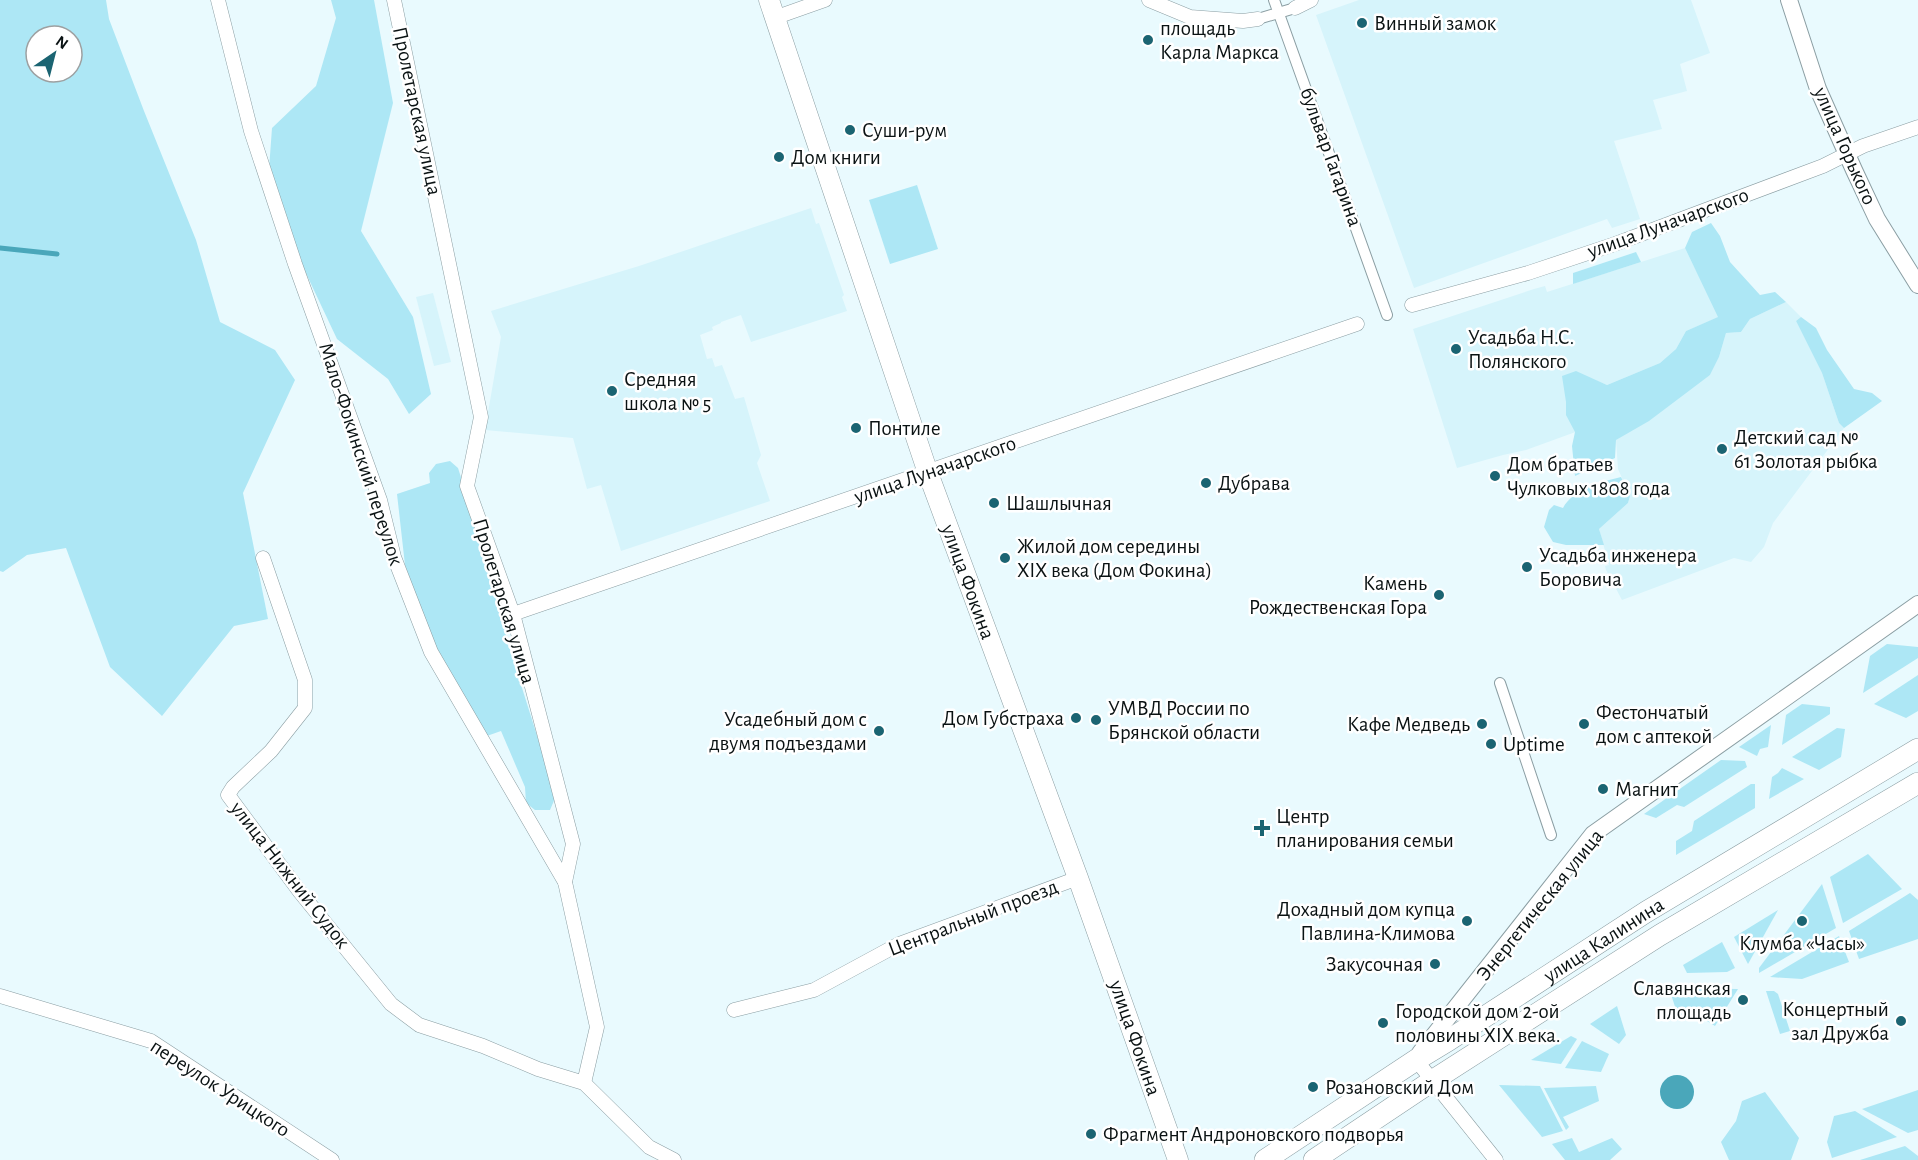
<svg xmlns="http://www.w3.org/2000/svg" width="1918" height="1160" viewBox="0 0 1918 1160" font-family="'Alegreya Sans',sans-serif">
<style>
.built{fill:#d6f4fb}
.green{fill:#ade7f5;fill-rule:evenodd}
.water{fill:#4aa7ba}
.lines{fill:none;stroke-linecap:round;stroke-linejoin:round}
.stream{stroke:#4aa7ba;stroke-width:5}
.pedestrian-casing{stroke:#8b9ea3;stroke-width:12}
.minor-casing{stroke:#8b9ea3;stroke-width:15}
.tertiary-casing{stroke:#8b9ea3;stroke-width:18}
.secondary-casing{stroke:#8b9ea3;stroke-width:21}
.primary-casing{stroke:#8b9ea3;stroke-width:22}
.pedestrian{stroke:#fff;stroke-width:10}
.minor{stroke:#fff;stroke-width:14}
.tertiary{stroke:#fff;stroke-width:16}
.secondary{stroke:#fff;stroke-width:20}
.primary{stroke:#fff;stroke-width:21}
.poi-dot{fill:#1b6472;stroke:#fff;stroke-width:2}
.labels{text-anchor:middle;dominant-baseline:central;stroke-width:5;stroke-linejoin:round;paint-order:stroke}
.poi-label{font-size:21px;fill:#0a1213;stroke:#fff;text-anchor:start}
.street-label{font-size:21px;fill:#0a1213;stroke:#fff}
</style>
<rect width="100%" height="100%" fill="#e9fafe"/>
<!-- built -->
<g class="built">
<path d="M1359 0H1691L1710 53 1680 64 1687 91 1653 100 1662 129 1614 141 1640 219 1612 228 1607 219 1414 288 1316 15Z"/>
<path d="M811 208 816 224 819 223 844 295 842 297 847 311 751 342 741 315 721 322V323L712 327 713 330 700 335 707 359 712 358 715 367 722 365 735 399 744 397 761 455 757 463 770 501 621 551 601 485 587 489 573 438 485 430 501 337 491 311 639 266Z"/>
<path d="M1685 248 1719 317 1686 331 1676 349 1660 363 1607 385 1576 372 1614 418 1526 450 1503 455 1457 468 1413 329 1534 289 1545 286 1547 292Z"/>
<path d="M433 293 451 362 434 366 416 297Z"/>
<path d="M1786 302 1801 317 1796 321 1822 373 1839 423 1844 428 1773 523 1764 547 1751 562 1734 558 1622 600 1606 570 1605 566 1609 565 1599 529 1628 503 1630 496 1618 469 1616 440 1710 375 1719 357 1726 333 1741 332 1750 319Z"/>
</g>
<!-- green -->
<g class="green">
<path d="M0 0H106L109 19 144 111 196 240 220 322 275 350 295 380 243 493 268 619 234 626 162 716 110 667 66 548 27 555 3 572 0 571ZM36 36H72V72H36Z"/>
<path d="M331 0H374L393 103 361 231 413 317 431 394 409 414 388 379 337 339 287 233 269 169 272 128 316 86 336 18Z"/>
<path d="M917 185 938 249 890 264 869 200Z"/>
<path d="M1711 223 1720 236 1730 262 1760 295 1775 292 1786 302 1750 319 1741 332 1726 333 1719 357 1710 375 1649 421 1616 440 1615 458 1575 476 1572 446 1575 432 1566 415V402L1562 376 1576 371 1607 385 1660 363 1676 349 1686 331 1718 317 1685 248 1692 232Z"/>
<path d="M1636 252 1641 262 1573 284V273Z"/>
<path d="M1801 317 1816 328 1827 350 1854 389 1872 393 1882 401 1844 428 1839 423 1822 373 1796 321Z"/>
<path d="M450 461 458 468 501 602 507 640 556 796 550 810H535L526 803 525 787 501 731 484 737 436 651 405 565 397 494 430 483 429 473 436 464Z"/>
<path d="M1621 477 1630 496 1628 503 1599 529 1604 545H1566L1553 542 1544 527 1549 510 1554 505 1563 508C1573 489 1601 482 1621 477Z"/>
<path d="M1887 644 1918 647V658L1863 693 1870 656Z"/>
<path d="M1918 675V711L1906 718 1874 704Z"/>
<path d="M1802 704 1830 707V714L1782 745 1786 715Z"/>
<path d="M1771 725 1768 747 1760 749 1757 756 1739 747Z"/>
<path d="M1837 728 1845 729 1841 757 1819 770 1792 757Z"/>
<path d="M1721 760 1745 761 1747 767 1684 807 1677 805 1656 818 1644 814Z"/>
<path d="M1782 768 1804 779 1769 799 1772 777 1778 773Z"/>
<path d="M1751 784H1755V808L1676 855V841L1692 831 1694 821Z"/>
<path d="M1868 854 1902 889 1843 923 1830 877Z"/>
<path d="M1822 884 1836 928 1759 973V968Z"/>
<path d="M1910 893 1918 900V939L1859 959 1849 931Z"/>
<path d="M1778 910 1748 964 1734 937Z"/>
<path d="M1839 936 1849 962 1802 979 1770 977Z"/>
<path d="M1722 942 1735 968 1727 972 1687 973 1683 965Z"/>
<path d="M1669 988 1738 989 1715 1026 1704 1019 1678 1016Z"/>
<path d="M1766 991H1774L1778 994 1790 1031 1780 1034Z"/>
<path d="M1617 1006 1626 1035 1619 1044 1590 1024Z"/>
<path d="M1571 1036 1577 1039 1561 1064 1531 1060Z"/>
<path d="M1582 1041 1609 1054 1601 1072 1565 1068Z"/>
<path d="M1499 1085 1540 1086 1563 1131 1542 1137Z"/>
<path d="M1596 1086 1599 1101 1563 1117 1569 1127 1566 1130 1544 1088Z"/>
<path d="M1918 1090V1130L1908 1133 1862 1109Z"/>
<path d="M1765 1092 1799 1138 1791 1160H1729L1721 1142 1736 1121 1742 1101Z"/>
<path d="M1855 1111 1897 1137 1832 1158 1827 1142 1834 1116Z"/>
<path d="M1572 1138 1579 1152 1612 1138 1622 1149 1610 1160H1565L1552 1144Z"/>
<path d="M1905 1146 1918 1156V1160H1860Z"/>
</g>
<!-- water -->
<circle class="water" cx="1677" cy="1092" r="17"/>
<g class="lines">
<!-- stream -->
<path class="stream" d="M0 248 57 254"/>
<!-- pedestrian casing -->
<g class="pedestrian-casing">
<g id="pedestrian">
<path d="M1274 0 1387 315"/>
<path d="M1258 19 1295 8"/>
<path d="M1500 683 1551 835"/>
</g>
</g>
<!-- minor casing -->
<g class="minor-casing">
<g id="minor">
<path d="M218 0 251 131 295 264 380 500 394 557 431 652 565 882"/>
<path d="M394 0 481 417 467 486 513 614 573 844 565 882 597 1027 584 1083"/>
<path d="M1149 0 1190 17 1243 21 1258 19"/>
<path d="M1295 8 1311 0"/>
<path d="M774 18 825 0"/>
<path d="M1412 305 1528 273 1615 244 1823 166 1863 146 1918 127"/>
<path d="M263 558 305 680V708L271 751 233 787 228 795 300 892 391 1004 419 1025 483 1046 538 1069 584 1083 649 1147 674 1160"/>
<path d="M513 614 1357 324"/>
<path d="M0 996 151 1041 332 1160"/>
<path d="M734 1010 814 990 899 944 1078 878"/>
<path d="M1416 1060 1496 1160"/>
</g>
</g>
<!-- tertiary casing -->
<g class="tertiary-casing">
<g id="tertiary">
<path d="M1789 0 1818 89 1854 170 1877 219 1918 285"/>
<path d="M1420 1053 1593 834 1918 604"/>
</g>
</g>
<!-- secondary casing -->
<g class="secondary-casing">
<path id="secondary" d="M769 0 928 473 1078 878 1178 1160"/>
</g>
<!-- primary casing -->
<g class="primary-casing">
<g id="primary">
<path id="s1" d="M1265 1160 1416 1060 1449 1040 1646 912 1918 749"/>
<path d="M1314 1160 1432 1081 1660 935 1918 783"/>
</g>
</g>
<!-- pedestrian -->
<use href="#pedestrian" class="pedestrian"/>
<!-- minor -->
<use href="#minor" class="minor"/>
<!-- tertiary -->
<use href="#tertiary" class="tertiary"/>
<!-- secondary -->
<use href="#secondary" class="secondary"/>
<!-- primary -->
<use href="#primary" class="primary"/>
</g>
<!-- markers -->
<g class="poi-dot">
<circle cx="1362" cy="23" r="6"/>
<circle cx="1148" cy="40" r="6"/>
<circle cx="850" cy="130" r="6"/>
<circle cx="779" cy="157" r="6"/>
<circle cx="1456" cy="349" r="6"/>
<circle cx="612" cy="391" r="6"/>
<circle cx="856" cy="428" r="6"/>
<circle cx="1722" cy="449" r="6"/>
<circle cx="1495" cy="476" r="6"/>
<circle cx="1206" cy="483" r="6"/>
<circle cx="994" cy="503" r="6"/>
<circle cx="1005" cy="558" r="6"/>
<circle cx="1527" cy="567" r="6"/>
<circle cx="1439" cy="595" r="6"/>
<circle cx="1076" cy="718" r="6"/>
<circle cx="1096" cy="720" r="6"/>
<circle cx="1482" cy="724" r="6"/>
<circle cx="1584" cy="724" r="6"/>
<circle cx="879" cy="731" r="6"/>
<circle cx="1491" cy="744" r="6"/>
<circle cx="1603" cy="789" r="6"/>
<path d="M1259 819h6v6h6v6h-6v6h-6v-6h-6v-6h6z"/>
<circle cx="1467" cy="921" r="6"/>
<circle cx="1802" cy="921" r="6"/>
<circle cx="1435" cy="964" r="6"/>
<circle cx="1743" cy="1000" r="6"/>
<circle cx="1901" cy="1021" r="6"/>
<circle cx="1383" cy="1023" r="6"/>
<circle cx="1313" cy="1087" r="6"/>
<circle cx="1091" cy="1134" r="6"/>
</g>
<g class="labels">
<!-- poi labels -->
<g class="poi-label">
<text x="1374" y="23">Винный замок</text>
<text x="1160" y="28">площадь<tspan x="1160" dy="24">Карла Маркса</tspan></text>
<text x="862" y="130">Суши-рум</text>
<text x="791" y="157">Дом книги</text>
<text x="1468" y="337">Усадьба Н.С.<tspan x="1468" dy="24">Полянского</tspan></text>
<text x="624" y="379">Средняя<tspan x="624" dy="24">школа № 5</tspan></text>
<text x="868" y="428">Понтиле</text>
<text x="1734" y="437">Детский сад №<tspan x="1734" dy="24">61 Золотая рыбка</tspan></text>
<text x="1507" y="464">Дом братьев<tspan x="1507" dy="24">Чулковых 1808 года</tspan></text>
<text x="1218" y="483">Дубрава</text>
<text x="1006" y="503">Шашлычная</text>
<text x="1017" y="546">Жилой дом середины<tspan x="1017" dy="24">XIX века (Дом Фокина)</tspan></text>
<text x="1539" y="555">Усадьба инженера<tspan x="1539" dy="24">Боровича</tspan></text>
<text x="1427" y="583" text-anchor="end">Камень<tspan x="1427" dy="24">Рождественская Гора</tspan></text>
<text x="1108" y="708">УМВД России по<tspan x="1108" dy="24">Брянской области</tspan></text>
<text x="1596" y="712">Фестончатый<tspan x="1596" dy="24">дом с аптекой</tspan></text>
<text x="1064" y="718" text-anchor="end">Дом Губстраха</text>
<text x="867" y="719" text-anchor="end">Усадебный дом с<tspan x="867" dy="24">двумя подъездами</tspan></text>
<text x="1470" y="724" text-anchor="end">Кафе Медведь</text>
<text x="1503" y="744">Uptime</text>
<text x="1615" y="789">Магнит</text>
<text x="1276" y="816">Центр<tspan x="1276" dy="24">планирования семьи</tspan></text>
<text x="1455" y="909" text-anchor="end">Дохадный дом купца<tspan x="1455" dy="24">Павлина-Климова</tspan></text>
<text x="1802" y="943" text-anchor="middle">Клумба «Часы»</text>
<text x="1423" y="964" text-anchor="end">Закусочная</text>
<text x="1731" y="988" text-anchor="end">Славянская<tspan x="1731" dy="24">площадь</tspan></text>
<text x="1889" y="1009" text-anchor="end">Концертный<tspan x="1889" dy="24">зал Дружба</tspan></text>
<text x="1395" y="1011">Городской дом 2-ой<tspan x="1395" dy="24">половины XIX века.</tspan></text>
<text x="1325" y="1087">Розановский Дом</text>
<text x="1103" y="1134">Фрагмент Андроновского подворья</text>
</g>
<!-- street labels -->
<g class="street-label">
<text transform="translate(417 111) rotate(78)">Пролетарская улица</text>
<text transform="translate(1845 146) rotate(66)">улица Горького</text>
<text transform="translate(1331 157) rotate(70)">бульвар Гагарина</text>
<text transform="translate(1668 223) rotate(-20)">улица Луначарского</text>
<text transform="translate(361 454) rotate(72)">Мало-Фокинский переулок</text>
<text transform="translate(935 470) rotate(-19)">улица Луначарского</text>
<text transform="translate(968 582) rotate(70)">улица Фокина</text>
<text transform="translate(504 601) rotate(73)">Пролетарская улица</text>
<text transform="translate(290 875) rotate(52)">улица Нижний Судок</text>
<text transform="translate(1540 905) rotate(-51)">Энергетическая улица</text>
<text transform="translate(973 918) rotate(-21)">Центральный проезд</text>
<text stroke="none"><textPath href="#s1" startOffset="404">улица Калинина</textPath></text>
<text transform="translate(1135 1038) rotate(71)">улица Фокина</text>
<text transform="translate(220 1088) rotate(33)">переулок Урицкого</text>
</g>
</g>
<!-- north arrow -->
<g transform="translate(54 54) rotate(35)"><circle r="28" fill="#ffffff" stroke="#9da0a1" stroke-width="1.5"/>
<path d="M0-4.5L10 22L0 15L-10 22Z" fill="#1b6472"/>
<text y="-9" font-size="16" font-weight="bold" text-anchor="middle" fill="#0a1213">N</text>
</g>
</svg>
